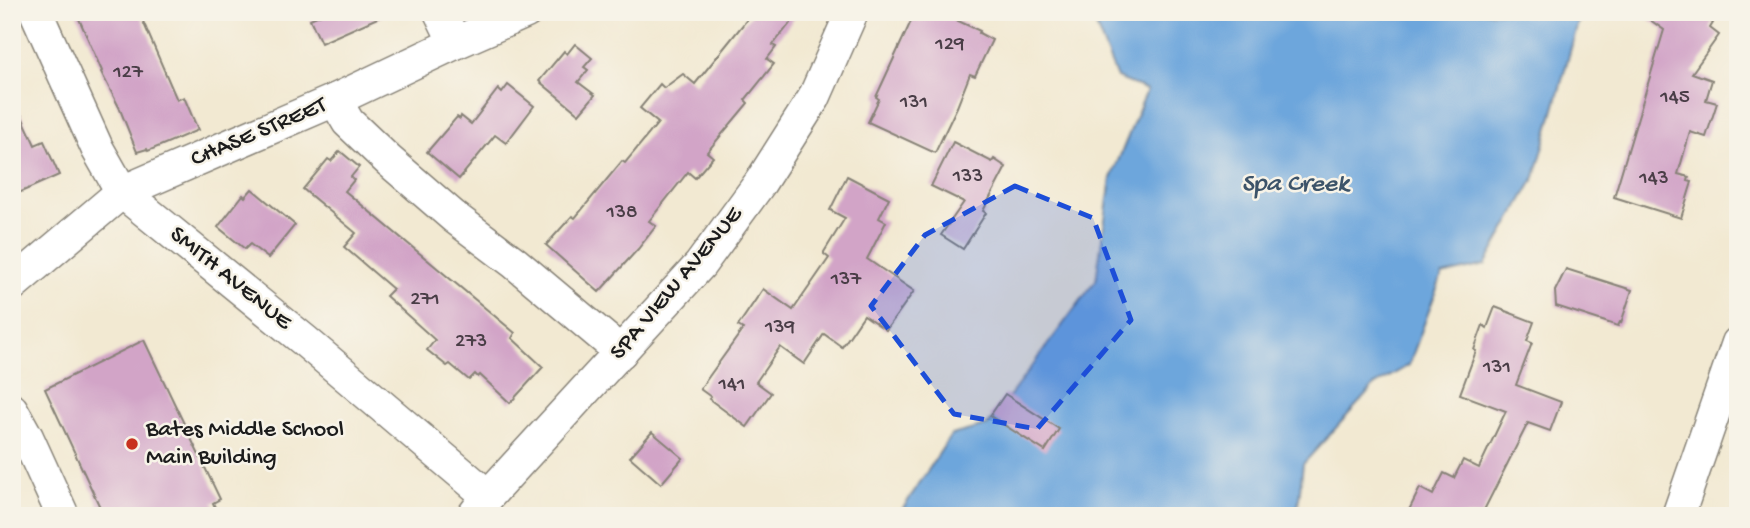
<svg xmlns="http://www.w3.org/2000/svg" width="1750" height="528" viewBox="0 0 1750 528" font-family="'Gochi Hand',sans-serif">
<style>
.water{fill:#6da6dc;stroke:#44617c;stroke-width:2}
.building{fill:#d2a4c7}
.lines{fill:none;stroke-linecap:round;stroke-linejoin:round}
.minor-casing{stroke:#878277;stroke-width:35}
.minor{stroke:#fff;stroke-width:32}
.marked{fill:#1d4ed8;fill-opacity:0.2;stroke:#1d4ed8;stroke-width:5;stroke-dasharray:14 9;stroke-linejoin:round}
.poi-dot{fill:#c8321e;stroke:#f7f3e8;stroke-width:2.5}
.labels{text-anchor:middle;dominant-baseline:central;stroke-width:5;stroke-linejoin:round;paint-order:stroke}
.number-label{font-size:21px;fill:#4a3e47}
.street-label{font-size:24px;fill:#1c1c1c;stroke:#f7f3e8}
.poi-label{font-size:24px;fill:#1c1c1c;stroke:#f7f3e8;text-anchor:start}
.water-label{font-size:26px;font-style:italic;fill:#3c5369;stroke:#f7f3e8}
</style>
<rect width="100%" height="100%" fill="#f7f3e8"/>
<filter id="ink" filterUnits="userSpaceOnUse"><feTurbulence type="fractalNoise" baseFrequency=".0143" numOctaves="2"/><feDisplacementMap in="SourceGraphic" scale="14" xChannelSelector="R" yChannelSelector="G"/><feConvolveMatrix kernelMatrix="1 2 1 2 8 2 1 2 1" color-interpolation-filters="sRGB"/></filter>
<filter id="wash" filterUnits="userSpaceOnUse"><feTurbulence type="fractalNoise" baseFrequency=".00686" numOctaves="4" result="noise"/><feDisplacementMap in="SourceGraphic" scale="28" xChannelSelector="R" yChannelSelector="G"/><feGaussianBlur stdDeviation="1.57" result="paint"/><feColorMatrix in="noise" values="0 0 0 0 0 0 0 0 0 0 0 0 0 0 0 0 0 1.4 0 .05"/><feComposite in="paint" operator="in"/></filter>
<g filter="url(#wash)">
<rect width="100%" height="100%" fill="#f2e9d2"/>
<!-- water -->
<path class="water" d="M1104 12H1581L1535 177 1485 265 1442 275 1409 365 1374 386 1303 464 1297 516H898L951 435 988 425 1096 280 1111 178 1147 90 1117 78 1096 26Z"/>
<g id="blocks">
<!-- building -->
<g class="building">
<path d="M76 12H139L177 100 184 97 198 130 148 151 147 149 137 152 119 107 101 72 102 71Z"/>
<path d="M326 12H391L321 43 310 19Z"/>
<path d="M753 12H799L773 45 776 47 767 59 774 64 745 100 748 103 707 152 713 157 695 178 688 172 649 221 656 226 638 249 599 292 546 245 572 216 575 218 622 161 625 163 658 123 640 108 660 84 664 88 683 74 695 84Z"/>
<path d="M926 12H939L980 31 979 33 992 40 975 76 970 74 957 107 935 153 868 122 879 99 876 97 913 17 922 21Z"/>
<path d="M1639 12H1698L1713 23 1710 28 1719 35 1692 73 1712 80 1706 100 1717 103 1706 137 1690 132 1678 174 1689 177 1688 181 1692 182 1681 218 1614 197 1664 30Z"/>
<path d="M575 44 592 58 584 67 588 70 578 82 595 95 579 114 539 81 564 51 567 54Z"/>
<path d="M508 85 534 106 506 143 495 135 459 179 427 152 457 117 460 119 461 116 471 124 498 89 502 93Z"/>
<path d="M12 95 35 145 44 141 59 175 12 196Z"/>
<path d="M953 142 992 162 994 159 1006 167 983 211 986 213 963 249 941 235 964 202 931 186Z"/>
<path d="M340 151 359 167 351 177 354 180 345 191 515 333 512 338 543 367 510 403 480 375 478 377 475 374 469 380 450 364 447 366 427 350 435 340 386 296 393 289 344 247 356 233 303 189 328 159 331 161Z"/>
<path d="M847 176 889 198 879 218 886 222 867 259 914 291 886 330 864 315 842 347 824 334 804 364 780 347 756 382 771 393 747 427 709 399 711 397 700 389 743 329 738 326 763 289 793 310 809 287 829 258 824 254V252L845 218 830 210Z"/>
<path d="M252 189 295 225 268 258 250 244 245 249 218 227 243 195 245 197Z"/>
<path d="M1566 269 1632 290 1621 323 1620 322 1618 326 1556 306 1555 291Z"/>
<path d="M1495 307 1534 322 1527 341 1532 343 1516 385 1561 402 1550 431 1528 423 1481 516H1406L1420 488 1433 495 1444 473 1454 478 1463 460 1479 468 1506 411 1460 394 1476 351 1474 350 1483 325 1487 328Z"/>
<path d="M144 340 220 499 213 503 219 516H104L45 389Z"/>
<path d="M1005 394 1059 429 1045 451 990 416Z"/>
<path d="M652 432 683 458 661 484 630 457Z"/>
</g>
</g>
</g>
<g filter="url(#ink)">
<use href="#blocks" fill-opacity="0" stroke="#878277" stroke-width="2"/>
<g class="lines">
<!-- minor casing -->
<g class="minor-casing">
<g id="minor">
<path d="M36 12 97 148 122 192 305 341 488 496"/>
<path d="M440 12 455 43"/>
<path d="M335 100 348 122 388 160 454 217 515 263 621 352"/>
<path d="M12 285 122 192 335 100 455 43 526 12"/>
<path d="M12 410 27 437 63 516"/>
<path d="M473 516 488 496 700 265 760 183 814 98 852 12"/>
<path d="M1678 516 1738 343"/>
</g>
</g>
<!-- minor -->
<use href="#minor" class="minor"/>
</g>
</g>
<!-- marked area -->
<path class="marked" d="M1015 186 1093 218 1131 320 1037 429 954 414 871 306 925 235Z"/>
<!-- markers -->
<circle class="poi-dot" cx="132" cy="444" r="7"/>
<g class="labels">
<!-- number labels -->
<g class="number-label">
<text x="950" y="45">129</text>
<text x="128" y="73">127</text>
<text x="1675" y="98">145</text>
<text x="914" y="103">131</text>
<text x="968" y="177">133</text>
<text x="1654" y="179">143</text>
<text x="622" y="213">138</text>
<text x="846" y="280">137</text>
<text x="425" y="300">271</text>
<text x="780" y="328">139</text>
<text x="471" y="342">273</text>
<text x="1497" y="368">131</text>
<text x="732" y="385">141</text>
</g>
<!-- street labels -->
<g class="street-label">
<text transform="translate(259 133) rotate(-23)">CHASE STREET</text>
<text transform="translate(230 279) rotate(39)">SMITH AVENUE</text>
<text transform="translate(677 284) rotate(-50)">SPA VIEW AVENUE</text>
</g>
<!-- poi labels -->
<g class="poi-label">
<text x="146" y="430">Bates Middle School<tspan x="146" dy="28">Main Building</tspan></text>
</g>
<!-- water labels -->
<g class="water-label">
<text x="1295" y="185">Spa Creek</text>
</g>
</g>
<!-- margin -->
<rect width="1750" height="528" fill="none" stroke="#f7f3e8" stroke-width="42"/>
</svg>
